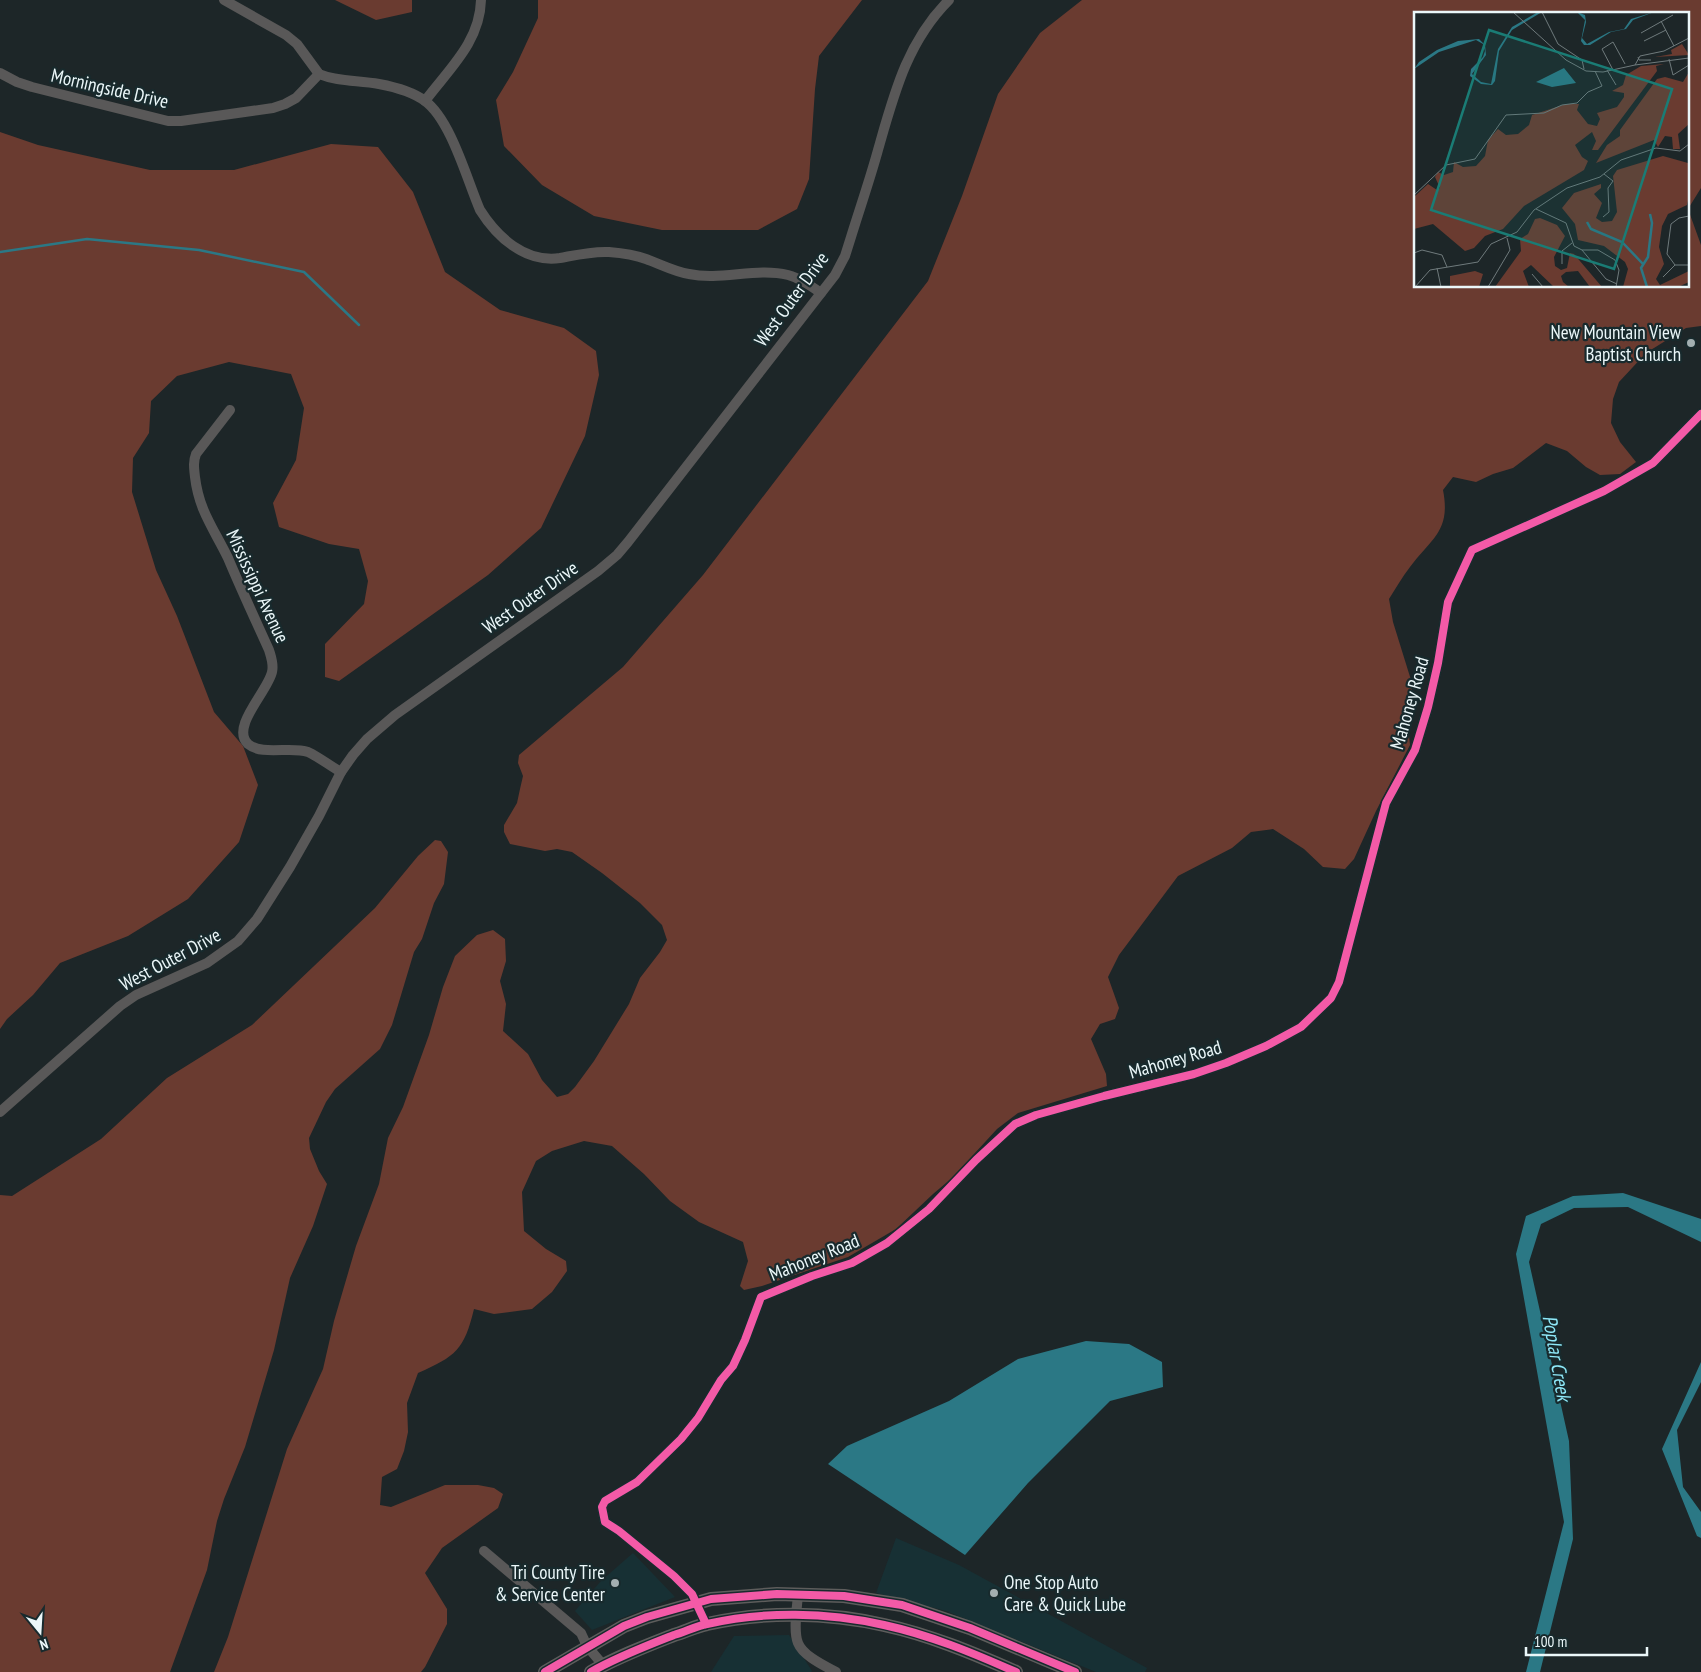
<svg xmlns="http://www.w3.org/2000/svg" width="1701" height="1672" viewBox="0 0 1701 1672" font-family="'PT Sans Narrow',sans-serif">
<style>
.built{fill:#173034}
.forest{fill:#6a3b30;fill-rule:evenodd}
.water{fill:#2b7885}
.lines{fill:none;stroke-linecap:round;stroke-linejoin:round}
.stream{stroke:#2b7885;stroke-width:2.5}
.minor{stroke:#595858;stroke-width:10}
.highway{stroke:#5e5d5c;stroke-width:14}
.cycleway-casing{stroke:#182a2d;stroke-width:11}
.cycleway{stroke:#f35aa7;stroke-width:8}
.poi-dot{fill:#a3aeb0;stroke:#182a2d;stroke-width:2}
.labels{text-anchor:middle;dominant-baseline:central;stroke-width:4.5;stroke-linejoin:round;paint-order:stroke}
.street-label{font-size:19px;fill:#ebf7f9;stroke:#182a2d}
.poi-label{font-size:19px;fill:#ebf7f9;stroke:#182a2d;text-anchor:end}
.water-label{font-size:20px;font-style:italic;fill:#8fe9f9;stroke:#182a2d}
.inset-river{fill:none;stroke:#2b7885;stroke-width:2.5}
.inset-road{fill:none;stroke:#6f7a7c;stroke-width:1}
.view{fill:#1a7c75;fill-opacity:0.15;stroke:#1a7c75;stroke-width:2.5}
.inset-edge{fill:none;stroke:#ebf7f9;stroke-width:2.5}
</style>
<rect width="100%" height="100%" fill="#1d2628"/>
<!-- built -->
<g class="built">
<path d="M896 1538 959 1565 1147 1668 1145 1672H1096L946 1611 876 1593Z"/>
<path d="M633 1553 675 1597 592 1630 575 1611 601 1581Z"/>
<path d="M789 1635 812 1671 811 1672H711L734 1636Z"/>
</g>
<!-- forest -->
<g class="forest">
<path d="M335 0H412V12L376 20Z"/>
<path d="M538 0H862L819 56 815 89 809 179 797 209 758 230H662L594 216 542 185 504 146 496 100 513 72 538 18Z"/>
<path d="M1082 0H1701V188L1688 209 1701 245V326L1686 328 1646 353 1619 382 1613 399 1611 423 1620 442 1636 462 1620 474 1600 475 1586 467 1567 451 1546 443 1513 468 1493 474 1476 482 1453 477 1443 490C1451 531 1432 538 1410 567 1402 577 1396 588 1389 599L1393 622 1411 680 1412 694 1407 717 1410 745 1376 811 1354 859 1345 869 1323 867 1304 849 1273 829 1251 832 1232 848 1178 876 1119 955 1108 977 1119 1008 1115 1019 1100 1024 1091 1039 1106 1074 1107 1086 1018 1113 997 1129 952 1178 933 1194 896 1229 848 1257 762 1286 744 1290 740 1286 748 1261 743 1242 699 1222 670 1201 644 1174 612 1146 584 1141 552 1151 536 1161 522 1192 524 1231 546 1249 566 1261 567 1271 552 1292 532 1309 494 1314 474 1309C464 1350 456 1356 418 1373L407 1403 408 1432 404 1451 397 1469 382 1477 380 1505 391 1507 445 1485H478L494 1488 503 1494 498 1508 442 1548 425 1573 447 1609V1624L425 1667 421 1672H214L228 1637 287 1449 323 1369 334 1321 356 1246 379 1184 388 1138 403 1107 429 1035 443 987 455 956 477 935 493 930 505 939 506 961 500 981 506 1004 503 1031 528 1054 542 1080 557 1097 568 1094 575 1087 594 1061 629 1004 640 978 660 952 667 940 662 925 640 903 602 873 572 852 557 849 545 851 510 844 504 832V825L517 803 520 789 523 776 518 763 519 755 623 667 703 575 928 281 962 196 998 94 1040 33ZM1415 14H1687V286H1415Z"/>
<path d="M0 132 38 145 150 170H234L331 144 378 147 413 192 445 272 500 310 564 328 596 351 599 375 585 436 541 528 488 575 339 681 325 677V644L364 604 368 581 359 549 329 544 279 527 273 503 296 460 304 408 291 374 229 362 177 376 151 401 149 433 133 458 132 492 156 570 177 616 214 712 243 746 258 785 239 842 188 899 128 936 60 963 33 995 7 1019 0 1029Z"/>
<path d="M435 840 441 841 448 852 444 884 434 903 422 939 414 952 392 1025 380 1049 335 1089 326 1102 309 1138 310 1149 319 1171 327 1184 313 1226 290 1278 274 1350 245 1447 224 1499 217 1521 207 1570 170 1672H0V1195L12 1196 101 1139 167 1078 252 1025 375 908 418 856Z"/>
</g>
<!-- water -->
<g class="water">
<path d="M1623 1193 1701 1219V1242L1628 1207 1574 1208 1541 1224 1529 1262 1569 1441 1573 1539 1540 1672H1526L1564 1522 1516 1254 1526 1216 1573 1196Z"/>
<path d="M1086 1341 1129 1344 1162 1362 1163 1387 1110 1401 1028 1483 965 1555 828 1464 847 1446 949 1401 1018 1359Z"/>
<path d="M1701 1362V1382L1677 1430 1683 1487 1701 1512V1538L1697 1536 1662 1449Z"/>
</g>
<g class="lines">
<!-- stream -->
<path class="stream" d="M0 252 87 239 199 250 304 272 359 325"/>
<!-- minor -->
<g class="minor">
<path d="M224 0 286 35 297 44 319 74"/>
<path d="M0 73 17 82 32 87 168 121H181L273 108 285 104 296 98 319 74C338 82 359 80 379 84 395 87 413 92 425 101 451 120 467 180 480 210 497 237 525 263 560 258 576 255 592 251 609 252 621 253 635 255 646 259 660 264 675 272 689 274 721 281 756 267 788 275 800 278 811 286 821 293"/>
<path d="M425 101C449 69 480 42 481 0"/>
<path d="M230 410 196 454C193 462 194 468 195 477 199 511 214 529 228 558 241 589 255 619 269 650 271 657 274 664 272 672 268 691 230 727 248 744 262 756 291 746 308 752 319 757 330 766 341 772"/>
<path d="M0 1112 120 1006 136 995 207 963 238 941 257 919 290 867 319 816 341 772 353 755 367 739 395 715 598 571 617 555 628 542 835 275 845 256 851 237C860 208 870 179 878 150 894 94 907 42 949 0"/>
<path d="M484 1551 581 1633 587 1646 603 1665"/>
<path d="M798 1595C797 1608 793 1631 798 1643 803 1656 825 1666 836 1672"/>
<path d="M706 1624 692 1594 674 1576 619 1531 605 1522 602 1507 605 1501 637 1482 681 1439 698 1418 721 1380 733 1366 745 1340 761 1297 812 1276 852 1263 887 1243 929 1209 976 1160 1015 1124 1036 1115 1104 1096 1194 1074 1226 1063 1266 1046 1301 1027 1331 998 1339 982 1386 803 1415 750 1428 707 1438 663 1448 602 1472 550 1604 491 1653 463 1701 414"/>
</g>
<!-- highway -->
<g class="highway">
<path d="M545 1672 624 1626 647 1617 711 1599 777 1594 844 1596 902 1605 970 1628 1075 1672"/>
<path d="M591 1672C617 1657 646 1646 674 1635 685 1632 696 1626 707 1624 764 1611 827 1612 884 1625 930 1635 973 1653 1016 1672"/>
</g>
<!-- cycleway casing -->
<g class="cycleway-casing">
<g id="cycleway">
<path d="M706 1624 692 1594 674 1576 619 1531 605 1522 602 1507 605 1501 637 1482 681 1439 698 1418 721 1380 733 1366 745 1340 761 1297 812 1276 852 1263 887 1243 929 1209 976 1160 1015 1124 1036 1115 1104 1096 1194 1074 1226 1063 1266 1046 1301 1027 1331 998 1339 982 1386 803 1415 750 1428 707 1438 663 1448 602 1472 550 1604 491 1653 463 1701 414"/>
<path d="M545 1672 624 1626 647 1617 711 1599 777 1594 844 1596 902 1605 970 1628 1075 1672"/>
<path d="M591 1672C617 1657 646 1646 674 1635 685 1632 696 1626 707 1624 764 1611 827 1612 884 1625 930 1635 973 1653 1016 1672"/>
</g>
</g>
<!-- cycleway -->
<use href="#cycleway" class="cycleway"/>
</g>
<!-- markers -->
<g class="poi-dot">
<circle cx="1691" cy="343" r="5"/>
<circle cx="615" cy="1583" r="5"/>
<circle cx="994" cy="1593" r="5"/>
</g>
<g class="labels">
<!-- street labels -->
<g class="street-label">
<text transform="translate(110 88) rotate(13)">Morningside Drive</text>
<text transform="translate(791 299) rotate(-54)">West Outer Drive</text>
<text transform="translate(258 586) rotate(65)">Mississippi Avenue</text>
<text transform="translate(530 597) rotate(-35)">West Outer Drive</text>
<text transform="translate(1409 703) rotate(-74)">Mahoney Road</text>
<text transform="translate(170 959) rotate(-28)">West Outer Drive</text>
<text transform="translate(1175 1059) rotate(-16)">Mahoney Road</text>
<text transform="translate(814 1257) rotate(-22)">Mahoney Road</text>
</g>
<!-- poi labels -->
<g class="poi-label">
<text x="1681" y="332">New Mountain View<tspan x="1681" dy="22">Baptist Church</tspan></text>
<text x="605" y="1572">Tri County Tire<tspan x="605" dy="22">&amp; Service Center</tspan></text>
<text x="1004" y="1582" text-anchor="start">One Stop Auto<tspan x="1004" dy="22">Care &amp; Quick Lube</tspan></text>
</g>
<!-- water labels -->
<g class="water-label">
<text transform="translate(1557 1358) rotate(80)">Poplar Creek</text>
</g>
</g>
<!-- overview -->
<g transform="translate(1414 12)">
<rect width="275" height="275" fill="#1d2628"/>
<path d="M268 32 275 43 241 45 258 42 257 38ZM250 52 242 54 243 59 184 138H178L182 129 178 120 161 133 168 145 174 149 170 158 110 194 89 217 71 224 60 236 51 239 19 212 0 217V185L14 172 23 178 26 176 21 165 24 160 30 163 39 160 40 150 49 155 62 154 71 144 74 128 84 117 92 123 104 122 115 113 118 103 152 92H165L163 98 174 112 183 114 186 107 183 101 203 95 210 85V81L198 79 209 73 212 63 227 54ZM275 60V112L264 122 266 137H259L258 125 251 124 244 135 240 128 182 151 193 133 206 124V118L243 67 251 65 269 70ZM249 144 274 151 275 184 273 193 254 202 248 214 245 235 250 252 242 267 246 273 275 259V270L264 275H209L214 257 211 250 190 234 164 228 161 212 148 196 160 181 187 172V176L180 182 188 191 182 206 188 210 198 209 203 200 199 164 203 158ZM126 206 143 213 151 224 140 245 141 254 147 258 153 256 156 241 160 242 188 275H176L164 259 152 260 147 264 149 270 155 275H140L117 253 109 259 115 275H81L107 239 106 227 114 222 121 207ZM61 259 69 262 65 275H36V264Z" fill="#6a3b30"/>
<path d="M124 0H128L98 18 85 39 81 69 78 73 67 72 56 64 57 57 69 45 71 39 69 32 62 28 25 40 0 57 5 50 23 38 44 29 65 27 71 33 72 43 58 62 67 70 77 72 84 37 98 15ZM163 0 171 3 172 10 168 26 173 32 195 20 210 17 217 7 240 0 219 8 212 17 197 20 176 33H170L167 29 171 8ZM150 56 162 71 138 75 122 70Z" fill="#2b7885"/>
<path class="inset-river" d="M173 210 177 217 208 230 229 252M233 275 227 256 234 245 238 211 236 202"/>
<path class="inset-road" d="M99 0 152 48 172 59 189 60 221 53 275 46M128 0 144 32 168 48 170 57M247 9 260 34M227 21 259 3M230 29 252 18M224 45 225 48H237M255 47 259 63 275 53M221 53 226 44 250 39 275 26M193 58 202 73M199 58 188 37 199 30 211 52M0 183 32 153 61 147 92 103 130 101 148 93 163 91 174 80 188 74 181 59M122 197 152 211 160 234 168 238H184L201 248 205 258 202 275M275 204 265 206 257 212 253 242 261 253H275M189 205 195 200 194 176 199 169 190 162M168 238 192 267 203 272M0 241 8 238 28 243 33 255M148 252V239L158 231M23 256 27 275M118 262 129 275M249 265 261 253M1 275 16 258 64 250 77 232 103 220 120 198 153 176 186 165 207 148 242 136 266 139 275 132M74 275 96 238 93 226"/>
<path class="view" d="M75 18 258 77 200 257 17 198Z"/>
<rect width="275" height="275" class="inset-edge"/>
</g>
<!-- north arrow -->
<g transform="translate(40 1632) rotate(162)" stroke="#182a2d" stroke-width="4" paint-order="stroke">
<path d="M0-4L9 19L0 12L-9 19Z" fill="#ebf7f9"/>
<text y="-8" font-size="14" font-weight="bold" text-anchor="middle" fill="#ebf7f9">N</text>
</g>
<!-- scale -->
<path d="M1526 1647v8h121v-8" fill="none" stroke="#ebf7f9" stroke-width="2.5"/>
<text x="1534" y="1647" font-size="15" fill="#ebf7f9" stroke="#182a2d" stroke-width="4" paint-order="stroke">100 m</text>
</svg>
